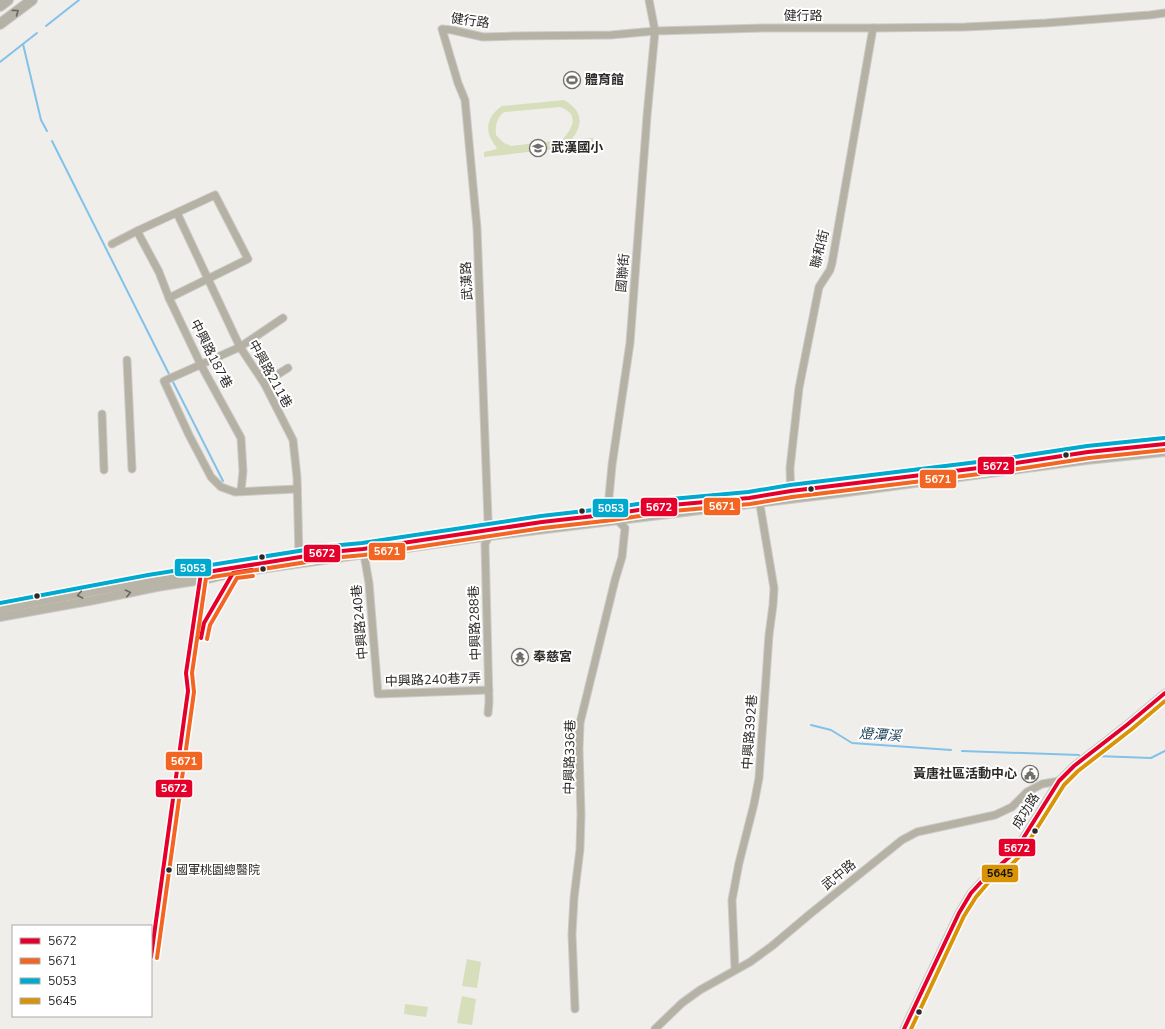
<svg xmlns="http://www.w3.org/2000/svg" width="1165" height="1029" viewBox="0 0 1165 1029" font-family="'Nunito Sans','Noto Sans TC',sans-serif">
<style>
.green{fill:#d6debc;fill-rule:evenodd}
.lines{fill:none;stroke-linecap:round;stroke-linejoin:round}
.stream{stroke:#82c2e8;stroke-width:2}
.minor-casing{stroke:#cccbc9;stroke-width:9}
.major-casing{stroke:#cccbc9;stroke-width:10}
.highway-casing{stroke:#cccbc9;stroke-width:12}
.minor{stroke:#b5b1a4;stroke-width:7}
.major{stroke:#b9b4a8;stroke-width:8}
.highway{stroke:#b4b2a6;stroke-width:10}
.bus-1-casing{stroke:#fff;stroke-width:7}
.bus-2-casing{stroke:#fff;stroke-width:7}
.bus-3-casing{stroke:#fff;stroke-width:7}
.bus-4-casing{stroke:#fff;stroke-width:7}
.bus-1{stroke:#e4002b;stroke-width:4}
.bus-2{stroke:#f26522;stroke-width:4}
.bus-3{stroke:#00a9ce;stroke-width:4}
.bus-4{stroke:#d99306;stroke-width:4}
.oneway{stroke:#696761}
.oneway2{stroke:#6b6862}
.bus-dot{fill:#2c2a28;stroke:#fff;stroke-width:1.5}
.labels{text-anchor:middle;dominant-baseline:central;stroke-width:4;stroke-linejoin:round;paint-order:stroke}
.bus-label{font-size:12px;fill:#2c2a28;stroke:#fff;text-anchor:start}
.street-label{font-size:13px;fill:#2c2a28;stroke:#fff}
.poi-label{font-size:13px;font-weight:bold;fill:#2c2a28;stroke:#fff;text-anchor:start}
.water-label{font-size:14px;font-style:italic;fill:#163d54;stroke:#fff}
.line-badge{stroke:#fff;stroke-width:1.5}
.badge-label{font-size:11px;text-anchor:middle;font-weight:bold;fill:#fff}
.pale-badge-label{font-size:11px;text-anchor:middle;font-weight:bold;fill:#111}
</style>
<rect width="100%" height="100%" fill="#f0eeeb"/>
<!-- green -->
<g class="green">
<path d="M564 100C583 111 584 124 571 140L593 138V145L484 157V152L497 149C495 145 492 141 490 137 485 124 491 113 502 106ZM560 107C580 114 573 128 562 140L511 146 504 143 496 135C495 125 497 118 504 112Z"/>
<path d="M467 959 481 962 477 988 462 986Z"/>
<path d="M462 996 476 999 472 1025 457 1023Z"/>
<path d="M405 1004 428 1007 426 1017 404 1014Z"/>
</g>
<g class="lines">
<!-- stream -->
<g class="stream">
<path d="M46 26 79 0"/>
<path d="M23 44 41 120 47 131"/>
<path d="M0 62 37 33"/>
<path d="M52 141 170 376"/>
<path d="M172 380 223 481"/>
<path d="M811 725 831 730 852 743 951 750"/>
<path d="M962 751 1079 755"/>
<path d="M1096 756 1151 758 1165 751"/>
</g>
<!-- minor casing -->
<g class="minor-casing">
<g id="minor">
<path d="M177 213 240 347 264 383 293 440 297 477 299 557"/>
<path d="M137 231 159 272 169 298 201 365 241 438 243 471 241 491"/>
<path d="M112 244 137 231 215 195 248 259 169 298"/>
<path d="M283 318 240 347 164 381 189 435 211 477 221 487 235 492 297 489"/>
<path d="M127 360 132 469"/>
<path d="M264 383 288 368"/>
<path d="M102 414 104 470"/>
<path d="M791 496 790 468 799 388 819 287 830 270 832 263 873 28"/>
<path d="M363 549 369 583 378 694 489 690"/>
<path d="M488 713 489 702 485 544 492 530 488 520 477 228 465 100 458 83 442 29 452 30 483 37 514 36 611 35 655 31 764 28H873L965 27 1046 23 1150 15 1165 13"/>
<path d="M735 969 732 900 739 863 754 804 759 778 769 635 773 605 774 588 759 499"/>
<path d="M575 1009 572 934 574 898 580 849 581 814 579 749 580 723 615 580 622 557 625 528 612 514 608 508 612 465 630 343 647 116 655 31 649 0"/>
<path d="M655 1029 682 1003 700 990 750 962 772 946 810 914 902 840 917 832 995 815 1012 807 1027 792 1042 784 1059 781"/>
<path d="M904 1029 959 913 971 893 984 879 1006 861 1014 853 1059 781 1074 766 1128 724 1165 693"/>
</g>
</g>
<!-- major casing -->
<g class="major-casing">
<g id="major">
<path d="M0 609 149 581 331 552 363 549 542 522 612 514 672 505 749 498 791 491 1003 465 1088 452 1165 444"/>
<path d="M0 617 94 600 157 587 208 579 233 573 497 535 848 492 1087 460 1165 452"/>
</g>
</g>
<!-- highway casing -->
<g class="highway-casing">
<g id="highway">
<path d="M0 6 8 0"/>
<path d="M0 24 32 0"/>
</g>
</g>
<!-- minor -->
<use href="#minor" class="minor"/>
<!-- major -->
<use href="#major" class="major"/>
<!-- highway -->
<use href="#highway" class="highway"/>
<!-- bus-1 casing -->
<g class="bus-1-casing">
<g id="bus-1">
<path d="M201 638 204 623 233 573 252 570"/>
<path d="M151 957 188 691 186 673 201 573 331 552 363 549 542 522 612 514 672 505 749 498 791 491 1003 465 1088 452 1165 444"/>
<path d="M904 1029 959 913 971 893 984 879 1014 853 1059 781 1074 766 1128 724 1165 693"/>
</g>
</g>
<!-- bus-2 casing -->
<g class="bus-2-casing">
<g id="bus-2">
<path d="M207 639 210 625 237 578 253 576"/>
<path d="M157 958 194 692 192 673 206 578 332 558 364 555 543 528 613 520 673 511 750 504 792 497 1004 471 1089 458 1165 450"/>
</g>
</g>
<!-- bus-3 casing -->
<g class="bus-3-casing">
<path id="bus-3" d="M0 603 148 575 330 546 362 543 541 516 611 508 671 499 748 492 790 485 1002 459 1087 446 1164 438"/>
</g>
<!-- bus-4 casing -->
<g class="bus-4-casing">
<path id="bus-4" d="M911 1029 964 916 976 897 988 883 1010 866 1019 857 1064 785 1078 771 1132 729 1165 701"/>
</g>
<!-- bus-1 -->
<use href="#bus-1" class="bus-1"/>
<!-- bus-2 -->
<use href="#bus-2" class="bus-2"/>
<!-- bus-3 -->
<use href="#bus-3" class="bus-3"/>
<!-- bus-4 -->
<use href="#bus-4" class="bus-4"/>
</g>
<!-- one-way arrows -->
<defs><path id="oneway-chevron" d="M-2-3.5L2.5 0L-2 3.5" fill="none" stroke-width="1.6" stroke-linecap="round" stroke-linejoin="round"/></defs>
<use class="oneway" href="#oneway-chevron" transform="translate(16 12) rotate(-37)"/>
<g class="oneway2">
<use href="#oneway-chevron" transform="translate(128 593) rotate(-12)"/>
<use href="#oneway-chevron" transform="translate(80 595) rotate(169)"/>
</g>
<!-- icons -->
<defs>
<g id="stadium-ring" transform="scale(0.9)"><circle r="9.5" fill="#fff" stroke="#716f6c" stroke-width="1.5"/><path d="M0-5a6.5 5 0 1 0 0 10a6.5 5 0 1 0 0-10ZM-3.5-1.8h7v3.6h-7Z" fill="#716f6c"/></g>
<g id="school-ring" transform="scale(0.9)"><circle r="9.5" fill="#fff" stroke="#716f6c" stroke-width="1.5"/><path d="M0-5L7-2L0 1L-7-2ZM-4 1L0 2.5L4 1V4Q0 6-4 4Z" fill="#716f6c"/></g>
<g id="temple-ring" transform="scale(0.9)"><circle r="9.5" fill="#fff" stroke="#716f6c" stroke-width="1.5"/><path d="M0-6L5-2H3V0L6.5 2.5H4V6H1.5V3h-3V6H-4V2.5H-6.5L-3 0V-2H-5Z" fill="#716f6c"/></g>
<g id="civic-ring" transform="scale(0.9)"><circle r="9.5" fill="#fff" stroke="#716f6c" stroke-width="1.5"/><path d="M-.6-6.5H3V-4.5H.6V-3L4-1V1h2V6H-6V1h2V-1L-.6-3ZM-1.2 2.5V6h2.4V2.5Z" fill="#716f6c"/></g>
</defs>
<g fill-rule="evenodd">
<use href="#stadium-ring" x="572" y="80"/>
<use href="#school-ring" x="538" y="148"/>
<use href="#temple-ring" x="520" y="657"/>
<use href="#civic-ring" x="1030" y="774"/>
</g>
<!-- markers -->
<g class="bus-dot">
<circle cx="1066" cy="455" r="3.5"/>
<circle cx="811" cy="489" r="3.5"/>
<circle cx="582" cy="511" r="3.5"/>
<circle cx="262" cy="557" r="3.5"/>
<circle cx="263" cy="569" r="3.5"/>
<circle cx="37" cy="596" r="3.5"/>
<circle cx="1035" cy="831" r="3.5"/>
<circle cx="169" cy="870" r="3.5"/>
<circle cx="919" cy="1012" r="3.5"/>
</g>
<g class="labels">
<!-- bus labels -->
<g class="bus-label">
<text x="176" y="870">國軍桃園總醫院</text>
</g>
<!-- street labels -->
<g class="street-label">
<text x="803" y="16">健行路</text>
<text transform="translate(470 21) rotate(8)">健行路</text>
<text transform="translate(820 249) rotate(-76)">聯和街</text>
<text transform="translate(623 273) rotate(-85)">國聯街</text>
<text transform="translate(467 281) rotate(-93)">武漢路</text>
<text transform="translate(211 354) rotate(63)">中興路187巷</text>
<text transform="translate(270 374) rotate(61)">中興路211巷</text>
<text transform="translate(360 622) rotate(-95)">中興路240巷</text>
<text transform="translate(475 623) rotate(-92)">中興路288巷</text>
<text transform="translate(433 680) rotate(-2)">中興路240巷7弄</text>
<text transform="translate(750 732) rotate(-86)">中興路392巷</text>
<text transform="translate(570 757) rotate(-89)">中興路336巷</text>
<text transform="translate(1026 811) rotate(-58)">成功路</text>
<text transform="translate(839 875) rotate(-39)">武中路</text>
</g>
<!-- poi labels -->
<g class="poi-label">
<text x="585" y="80">體育館</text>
<text x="551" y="148">武漢國小</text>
<text x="533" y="657">奉慈宮</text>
<text x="1017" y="774" text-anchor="end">黃唐社區活動中心</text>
</g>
<!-- water labels -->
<g class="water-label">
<text transform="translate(880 735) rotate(4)">燈潭溪</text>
</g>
</g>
<g class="line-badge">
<rect x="977" y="456" width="38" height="19" rx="4" fill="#e4002b"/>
<rect x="919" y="469" width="38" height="20" rx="4" fill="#f26522"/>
<rect x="703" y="497" width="38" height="19" rx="4" fill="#f26522"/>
<rect x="640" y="497" width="38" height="20" rx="4" fill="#e4002b"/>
<rect x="592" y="498" width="37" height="20" rx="4" fill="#00a9ce"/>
<rect x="368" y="542" width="38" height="19" rx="4" fill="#f26522"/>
<rect x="303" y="544" width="38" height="19" rx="4" fill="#e4002b"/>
<rect x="174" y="558" width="38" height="19" rx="4" fill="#00a9ce"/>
<rect x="165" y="751" width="38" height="20" rx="4" fill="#f26522"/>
<rect x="155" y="779" width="38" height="19" rx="4" fill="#e4002b"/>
<rect x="998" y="838" width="38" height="19" rx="4" fill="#e4002b"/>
<rect x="981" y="864" width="38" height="19" rx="4" fill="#d99306"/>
</g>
<g class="badge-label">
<text x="996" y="470">5672</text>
<text x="938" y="483">5671</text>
<text x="722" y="510">5671</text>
<text x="659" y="511">5672</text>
<text x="611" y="512">5053</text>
<text x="387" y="555">5671</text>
<text x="322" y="557">5672</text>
<text x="193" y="572">5053</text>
<text x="184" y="765">5671</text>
<text x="174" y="792">5672</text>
<text x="1017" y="852">5672</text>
</g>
<g class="pale-badge-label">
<text x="1000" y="877">5645</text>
</g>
<!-- legend -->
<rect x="12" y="925" width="140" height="92" fill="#ffffff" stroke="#abaaa9"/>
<rect x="20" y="938" width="20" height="6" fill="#e4002b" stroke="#abaaa9"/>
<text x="48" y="945" font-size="12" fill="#2c2a28">5672</text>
<rect x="20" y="958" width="20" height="6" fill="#f26522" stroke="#abaaa9"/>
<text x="48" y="965" font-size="12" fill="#2c2a28">5671</text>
<rect x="20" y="978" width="20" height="6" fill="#00a9ce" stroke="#abaaa9"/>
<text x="48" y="985" font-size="12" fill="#2c2a28">5053</text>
<rect x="20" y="998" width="20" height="6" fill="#d99306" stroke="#abaaa9"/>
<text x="48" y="1005" font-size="12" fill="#2c2a28">5645</text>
</svg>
